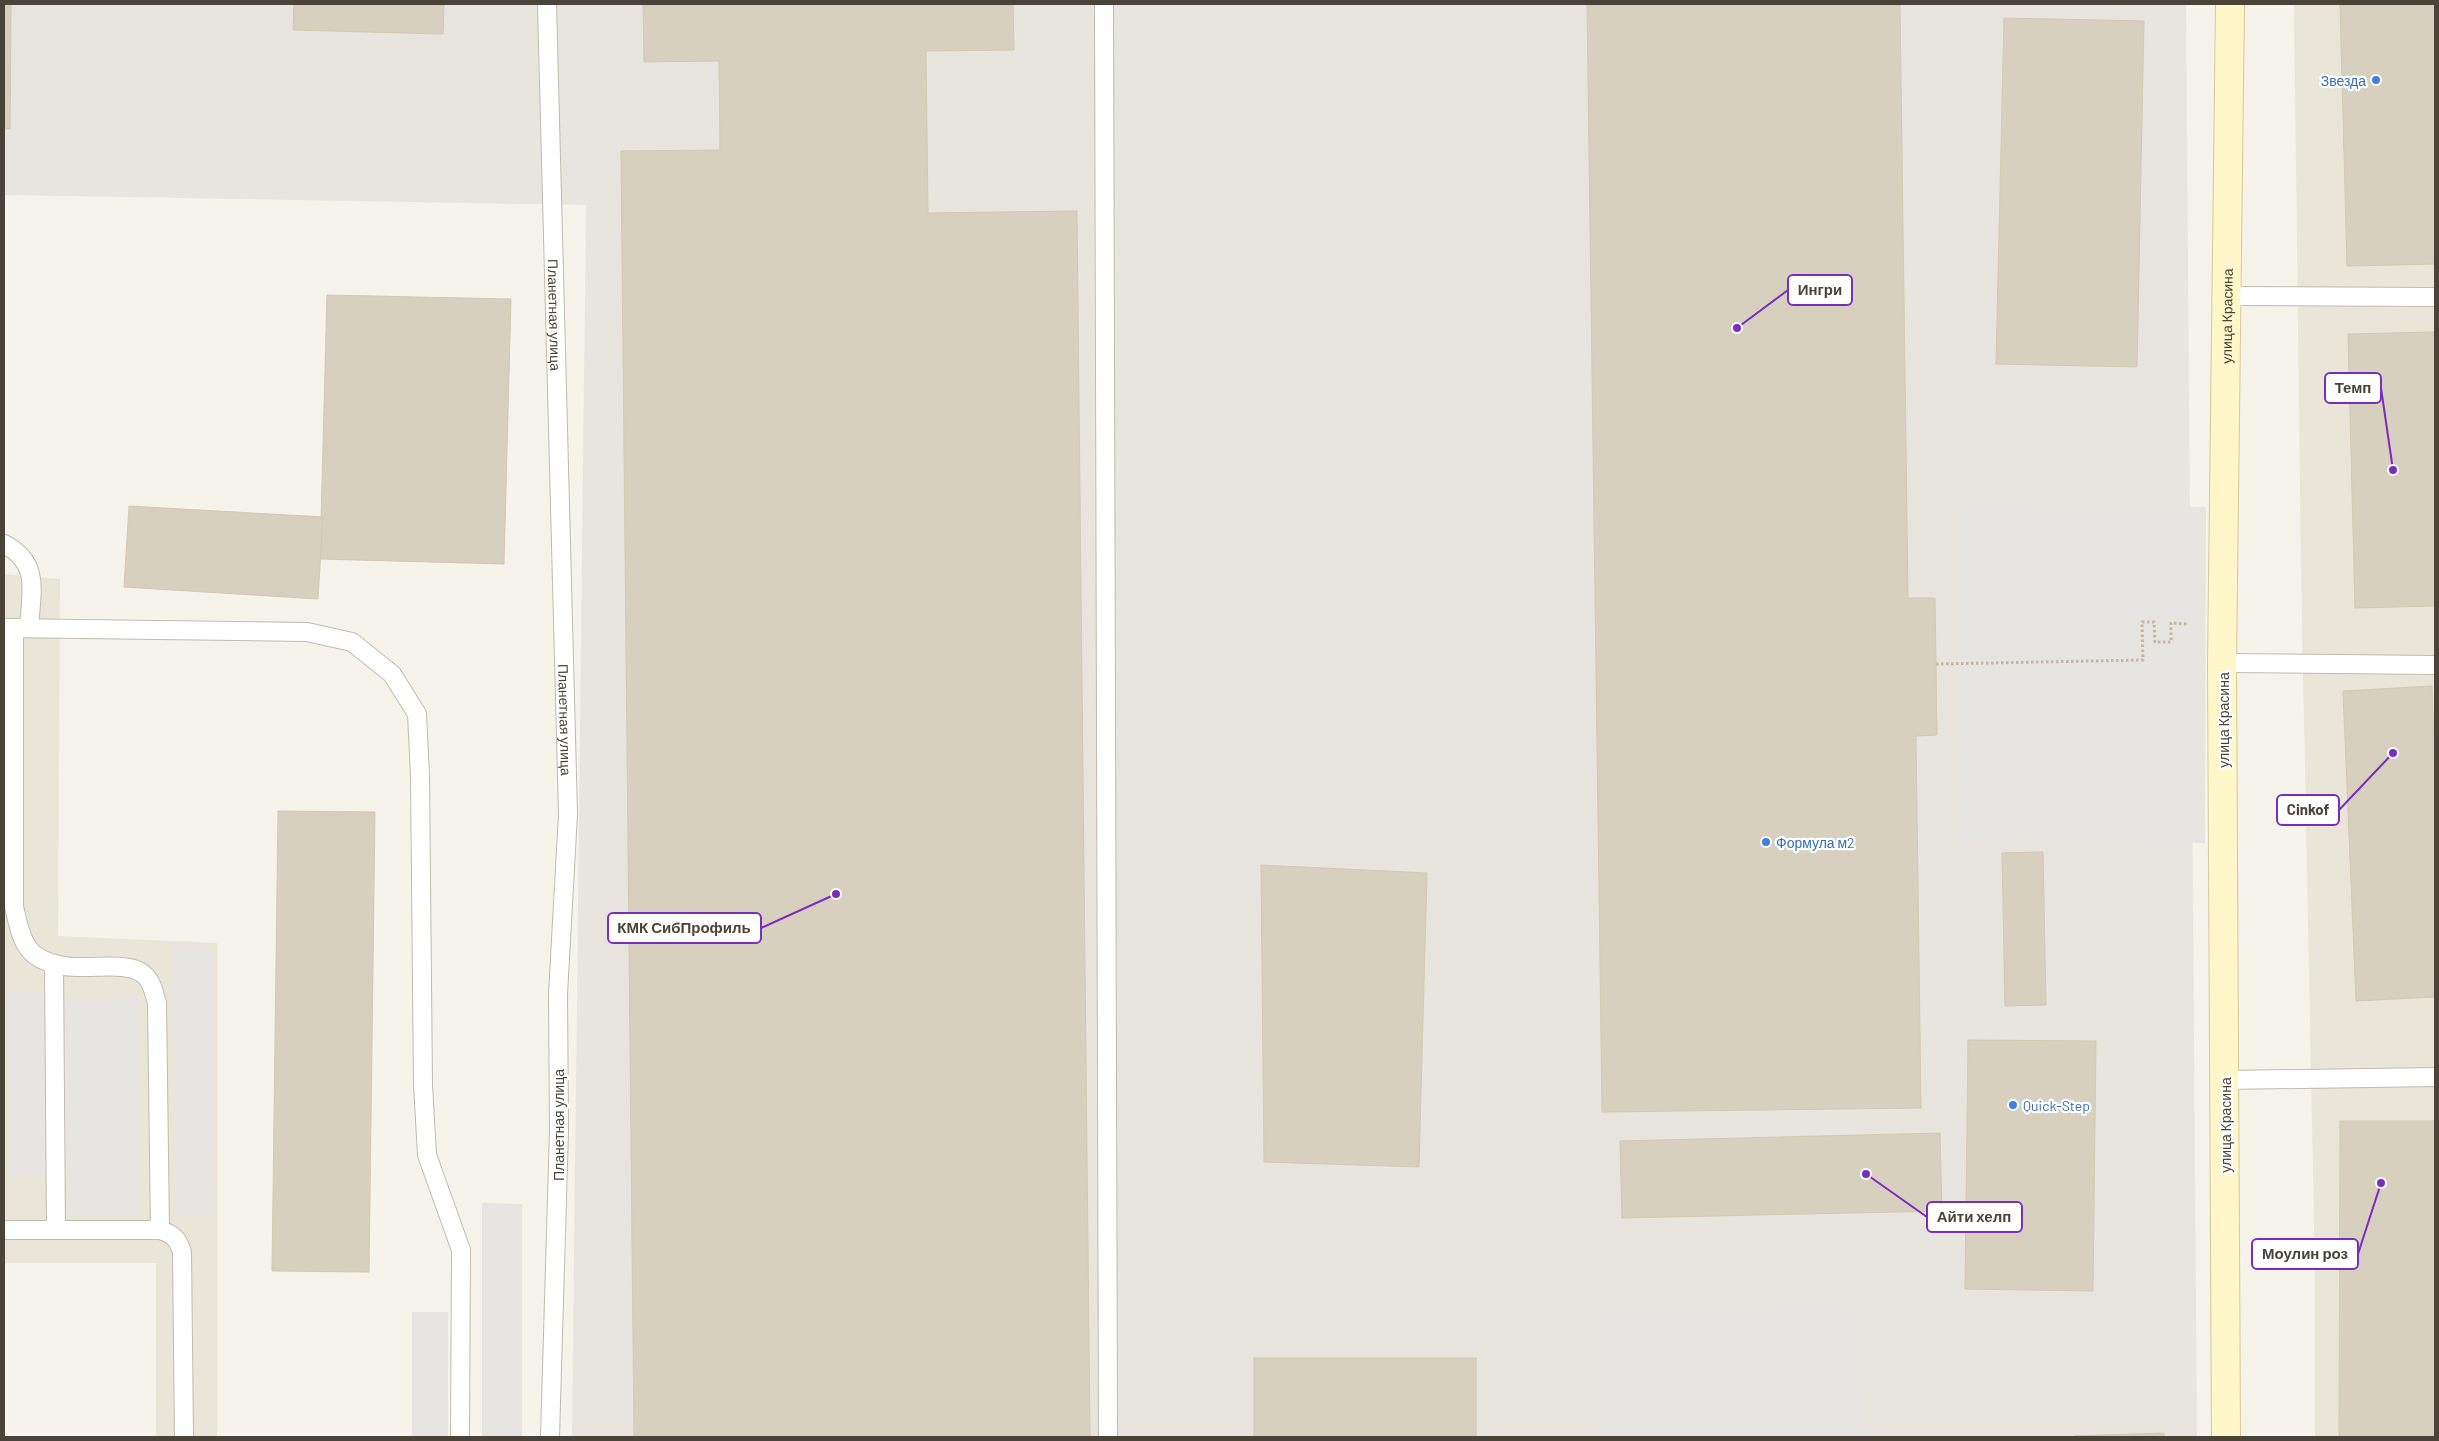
<svg xmlns="http://www.w3.org/2000/svg" width="2439" height="1441" viewBox="0 0 2439 1441" font-family="Barlow,sans-serif">
<style>
.residential{fill:#e9e5d7}
.industrial{fill:#e8e4de}
.parking{fill:#e7e5e1}
.building{fill:#d7d0bf;stroke:#d2c9b1}
.lines{fill:none;stroke-linecap:round;stroke-linejoin:round}
.lane-casing{stroke:#c1bcac;stroke-width:20}
.secondary-casing{stroke:#d6cb99;stroke-width:30}
.path{stroke:#c3b99c;stroke-width:3;stroke-dasharray:2.5 2.5;stroke-linecap:butt}
.lane{stroke:#fff;stroke-width:18}
.secondary{stroke:#fff7ca;stroke-width:28}
.shop-dot{fill:#3f7fe0;stroke:#fff;stroke-width:2}
.labels{text-anchor:middle;dominant-baseline:central;stroke-width:4.5;stroke-linejoin:round;paint-order:stroke}
.shop-label{font-size:14px;fill:#366cbe;stroke:#fff;text-anchor:start}
.street-label{font-size:14px;fill:#494437;stroke:#fff}
.leader{fill:none;stroke:#7b2cbf;stroke-width:2}
.callout-dot{fill:#7b2cbf;stroke:#fff;stroke-width:2}
.callout{fill:#fff;stroke:#7b2cbf;stroke-width:2}
.callout-label{font-size:15px;text-anchor:middle;font-weight:bold;fill:#494437}
</style>
<rect width="100%" height="100%" fill="#f5f3ea"/>
<!-- residential -->
<g class="residential">
<path d="M2294 4H2435V1437H2315V1274L2301 568Z"/>
<path d="M4 574 60 579 58 936 217 943V1437H156V1263H4Z"/>
</g>
<!-- industrial -->
<path class="industrial" d="M4 4H2186L2197 1437H572L586 205 4 195Z"/>
<!-- parking -->
<g class="parking">
<path d="M1960 506 2206 507 2205 843 1958 842Z"/>
<path d="M211 948 213 1216H175L173 949Z"/>
<path d="M8 992H46L48 1175H9Z"/>
<path d="M140 998 142 1215H67L65 999Z"/>
<path d="M482 1203 522 1204V1437H482Z"/>
<path d="M1850 1304 1866 1437H1600L1596 1311Z"/>
<rect x="412" y="1312" width="36" height="125"/>
</g>
<!-- building -->
<g class="building">
<path d="M4 4H11L10 129H4Z"/>
<path d="M294 4H444L443 34 293 30Z"/>
<path d="M643 4H1013L1014 50 926 51 928 213 1077 211 1090 1437H634L621 151 720 150 719 61 644 62Z"/>
<path d="M1587 4H1900L1908 598H1935L1937 735 1916 736 1921 1108 1602 1112Z"/>
<path d="M2340 4H2435V264L2347 266Z"/>
<path d="M2004 18 2144 21 2137 367 1996 364Z"/>
<path d="M327 295 511 299 504 564 320 559Z"/>
<path d="M2435 332V606L2355 608 2348 334Z"/>
<path d="M129 506 323 517 318 599 124 587Z"/>
<path d="M2432 686 2435 778V997L2356 1001 2343 691Z"/>
<path d="M278 811 375 812 369 1272 272 1271Z"/>
<path d="M2043 852 2046 1005 2005 1006 2002 853Z"/>
<path d="M1261 865 1427 873 1419 1167 1264 1162Z"/>
<path d="M1968 1040 2096 1041 2093 1291 1965 1289Z"/>
<path d="M2340 1121H2435V1437H2339Z"/>
<path d="M1940 1133 1942 1211 1622 1218 1620 1141Z"/>
<rect x="1254" y="1358" width="222" height="79"/>
<path d="M2164 1433V1437H2074V1436Z"/>
</g>
<g class="lines">
<!-- lane casing -->
<g class="lane-casing">
<g id="lane">
<path id="s1" d="M547 4 568 814 558 994 559 1130 550 1437"/>
<path d="M1104 4 1108 1437"/>
<path d="M2227 296 2435 297"/>
<path d="M4 544C41 563 31 592 29 628"/>
<path d="M4 628 307 632 352 642 392 674 417 714 420 775 423 1085 427 1155 461 1250 460 1437"/>
<path d="M14 628V907C18 922 21 945 35 955 67 979 118 957 142 973 152 980 154 993 157 1003L160 1230"/>
<path d="M2222 663 2435 665"/>
<path d="M54 964 56 1230"/>
<path d="M2225 1080 2435 1077"/>
<path d="M4 1230H160C173 1234 178 1239 182 1252L184 1437"/>
</g>
</g>
<!-- secondary casing -->
<g class="secondary-casing">
<g id="secondary">
<path id="s2" d="M2226 1437 2222 663 2230 4"/>
</g>
</g>
<!-- path -->
<path class="path" d="M1936 664 2143 660 2142 622H2154L2155 642H2171V623L2187 624"/>
<!-- lane -->
<use href="#lane" class="lane"/>
<!-- secondary -->
<use href="#secondary" class="secondary"/>
</g>
<!-- markers -->
<g class="shop-dot">
<circle cx="2376" cy="80" r="5"/>
<circle cx="1766" cy="842" r="5"/>
<circle cx="2013" cy="1105" r="5"/>
</g>
<g class="labels">
<!-- shop labels -->
<g class="shop-label">
<text x="2366" y="80" text-anchor="end">Звезда</text>
<text x="1776" y="842">Формула м2</text>
<text x="2023" y="1105">Quick-Step</text>
</g>
<!-- street labels -->
<g class="street-label">
<text stroke="none"><textPath href="#s1" startOffset="311">Планетная улица</textPath></text>
<text stroke="none"><textPath href="#s2" startOffset="1121">улица Красина</textPath></text>
<text transform="translate(2223 720) rotate(-90)">улица Красина</text>
<text stroke="none"><textPath href="#s1" startOffset="716">Планетная улица</textPath></text>
<text transform="translate(558 1125) rotate(-90)">Планетная улица</text>
<text transform="translate(2225 1125) rotate(-90)">улица Красина</text>
</g>
</g>
<!-- callouts -->
<path class="leader" d="M1737 328L1788 290M2393 470L2381 388M2393 753L2339 810M836 894L761 928M1866 1174L1927 1217M2381 1183L2358 1254"/>
<g class="callout-dot">
<circle cx="1737" cy="328" r="5"/>
<circle cx="2393" cy="470" r="5"/>
<circle cx="2393" cy="753" r="5"/>
<circle cx="836" cy="894" r="5"/>
<circle cx="1866" cy="1174" r="5"/>
<circle cx="2381" cy="1183" r="5"/>
</g>
<g class="callout">
<rect x="1788" y="275" width="64" height="30" rx="5"/>
<rect x="2325" y="373" width="56" height="30" rx="5"/>
<rect x="2277" y="795" width="62" height="30" rx="5"/>
<rect x="608" y="913" width="153" height="30" rx="5"/>
<rect x="1927" y="1202" width="95" height="30" rx="5"/>
<rect x="2252" y="1239" width="106" height="30" rx="5"/>
</g>
<g class="callout-label">
<text x="1820" y="295">Ингри</text>
<text x="2353" y="393">Темп</text>
<text x="2308" y="815">Cinkof</text>
<text x="684" y="933">КМК СибПрофиль</text>
<text x="1974" y="1222">Айти хелп</text>
<text x="2305" y="1259">Моулин роз</text>
</g>
<!-- border -->
<rect width="2439" height="1441" fill="none" stroke="#494437" stroke-width="10"/>
</svg>
